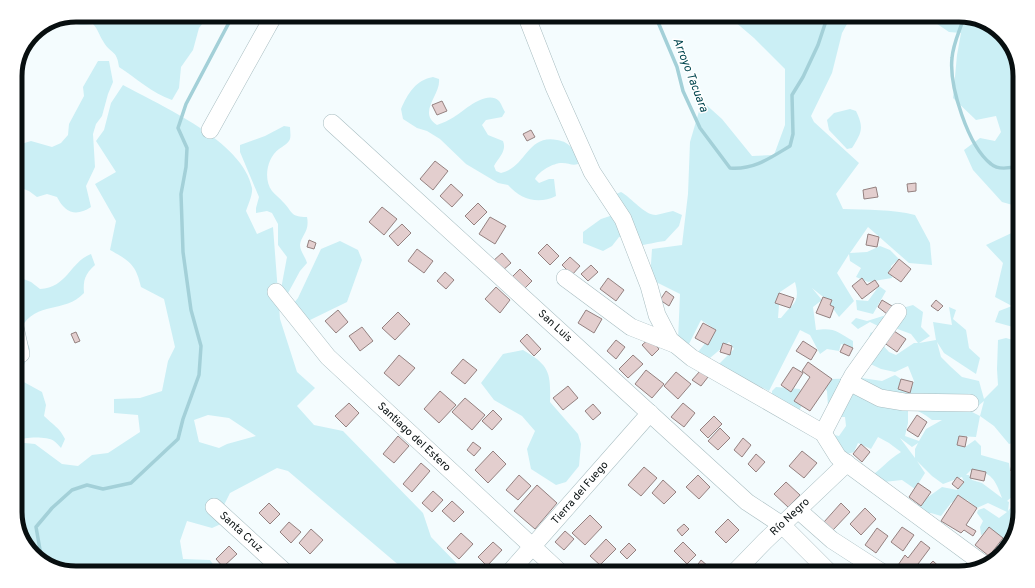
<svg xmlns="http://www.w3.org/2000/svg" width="1035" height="588" viewBox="0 0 1035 588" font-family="Overpass,sans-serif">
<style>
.green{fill:#cbeff5;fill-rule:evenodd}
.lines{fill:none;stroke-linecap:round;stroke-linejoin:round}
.stream{stroke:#a3d0d8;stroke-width:3.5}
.building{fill:#e3cece;stroke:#948180}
.minor-casing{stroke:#a8bdc1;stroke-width:18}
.minor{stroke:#fff;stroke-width:17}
.labels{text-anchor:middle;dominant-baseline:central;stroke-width:3;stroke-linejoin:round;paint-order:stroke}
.street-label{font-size:11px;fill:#080f10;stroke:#fff}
.water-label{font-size:12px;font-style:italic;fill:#00454e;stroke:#fff}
.rim{fill:none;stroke:#080f10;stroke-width:5}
</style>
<rect width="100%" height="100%" fill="#f4fcfe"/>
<!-- green -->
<g class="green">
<path d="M76 15H209L199 28 193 50 181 67 179 88 172 100C152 93 136 78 119 67 117 49 110 54 103 41 99 35 98 29 93 24 83 25 75 26 67 19Z"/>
<path d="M727 15H852L842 33 832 73 811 116 814 122 859 163 836 194 843 209C867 210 892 209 915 215L930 243 932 265 909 263 868 227 850 253 867 252 880 246 890 250 899 259 891 266 892 278 868 282 856 277 861 268 850 261 849 254 837 273 854 301 839 317 827 300 812 288 822 300 813 307 816 330C834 327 838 332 853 341V348L841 344 839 351 827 349 820 354 810 335 800 330 769 391 743 378 719 364 734 349 729 342 710 358 698 352 716 330 701 320 689 344 678 340 680 294 650 279 652 249 682 245 688 194 690 142 702 101 722 119 752 156 774 155 785 125V69L754 38ZM795 282C801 304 792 303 781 318H778L780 292Z"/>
<path d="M924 15H959L989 23 1010 42 1020 73V207L1002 202 973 170 964 150 980 138 995 141 1001 132 996 116 976 120 953 98 957 55 961 33 949 32Z"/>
<path d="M98 61H109L113 82 108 94 102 116 96 124 93 134 95 167 86 186 91 207C76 217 65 213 57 197L47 194 37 197 29 191 18 187 15 190V134L21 144 31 141 52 147 61 143 68 135 69 124 84 96 83 87Z"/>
<path d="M433 77 439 79C441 95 417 112 437 125 443 123 449 120 454 117 463 112 486 89 499 101 501 103 503 109 505 112L502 117 486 120 482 125 488 135 503 141C507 151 499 157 494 166L496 171 501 173C526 168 527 134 557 140 561 141 563 141 566 143 573 147 578 156 578 164 572 166 569 163 562 163 553 163 539 171 535 179L539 183 549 179H554L556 196C538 205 520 199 508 185L498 183 466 164 440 139 427 131 417 128 403 119 401 109C408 93 416 80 433 77Z"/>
<path d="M123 85C161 106 243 141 252 188 253 194 248 205 246 211L257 234 273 227 280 319 297 372 315 388 297 406 314 425 343 431 423 513 431 537 464 571 475 573H408L288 471 277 468 230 493 223 507 230 520 212 528 187 521 180 541 183 559 210 560 219 573H76L46 565 23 542 15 515V442L35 444 62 464 78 466 92 455 108 453 140 432 138 415 114 413V399L140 398 162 391 168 361 175 347 164 299 141 287C136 265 130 261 110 250L116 221 95 184 116 172 96 141 104 130 111 103ZM208 415 229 418 256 436 227 444 219 448 199 442 194 420Z"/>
<path d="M15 93 21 109 15 112Z"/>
<path d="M850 109 856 111C864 128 862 132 852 148L847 149 829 130 827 120 834 113Z"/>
<path d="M284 126 290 127C290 131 291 135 290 139 288 144 283 146 279 149 267 158 263 179 272 191 275 195 280 198 283 202 293 212 290 217 307 217 310 232 301 235 300 245 300 251 306 258 307 263L300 271 287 295 281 289 287 257 278 245V224L272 213 267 211 256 213V208L259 197 240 152V145L265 136Z"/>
<path d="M621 192C632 198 644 215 656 215 662 214 667 212 673 211L682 215 679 226 665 241C654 242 645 246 634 245L629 236 619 237 612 246 603 251 583 243V232L601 219 610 216 615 206 611 196Z"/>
<path d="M1018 230 1020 232V331L1013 327 995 322 999 311 1012 306 995 297 1003 263 986 245Z"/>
<path d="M340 241 358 250 362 260 347 302 308 321 285 314 298 298 321 249Z"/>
<path d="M91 254 95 265C85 274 83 280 84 293 64 314 37 300 21 328L30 349 22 370V381L42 392 46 405 44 416C53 425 59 427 65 439L61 448C59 446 57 443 54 441 46 436 24 437 15 441V267L21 278 31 282 40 289C67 288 70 262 91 254Z"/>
<path d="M879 286 886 291 873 314 857 310 856 300 868 301Z"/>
<path d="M913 305 923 312 921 327 930 336 919 343 936 340 933 322 952 325 949 307 956 310 953 319 966 330 969 348 980 358 976 374 944 353 937 342 941 357 951 367 962 377 979 381 984 399 998 385 997 369 998 340 1006 338 1020 342V441L1009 444 994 426 980 416 976 437 959 436 957 445 965 447 975 440 981 446V455L1009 463 1013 496 1007 501 1009 502 1008 511 1013 505 1017 509H1020V512L1012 542 989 565 986 559 1004 538 990 531 981 535 980 527 983 521 977 513 978 510 984 508 999 518 1007 512 988 503 977 508 967 500 960 498 951 503 941 516 931 513H924L917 505 942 487 957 490 964 482 962 477 943 484 932 476 917 461 925 473 915 489 902 480 884 482 868 479C881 469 887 461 901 452L889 443 878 437 871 449 858 443 854 452 838 457 830 434 839 436 846 426 845 417H833L828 406 827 391 821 383V371L832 379 862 378 882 381 895 375 901 379 898 389 910 392 914 381 908 366 895 372 881 369 860 359 871 332 889 352 896 355 914 343H918L911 334 895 328H882L870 322 858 329 851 323 856 318 867 321 883 316 896 321 899 309ZM984 401 980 416 972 412V411ZM884 402C902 404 917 408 932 420H942L926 429 919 441 905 436 908 423V411ZM900 438 912 447 918 443 915 449V458ZM972 469C992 473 995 479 1002 498L982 483 972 480 969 475H966Z"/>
<path d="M523 350C549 365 551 372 550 402L578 434 581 444 579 466 566 482 556 485 531 469 527 449 535 431 522 416 494 400 481 383 503 354Z"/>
<path d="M776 387 800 389 804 401 799 411 772 395V391Z"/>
</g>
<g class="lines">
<!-- stream -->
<g class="stream">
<path d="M655 15 677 67 683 91 700 128 730 168C754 170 770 158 790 146L793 134 792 95 803 77 818 45 828 15"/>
<path d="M964 17C960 30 953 44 952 58 949 86 968 146 991 164 999 171 1011 168 1020 165"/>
<path d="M42 561 36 527 52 508 72 490 87 485 103 489 131 483 178 439 183 419 199 375 201 346 191 310 183 252 181 194 186 167 187 148 178 128 186 104 233 15"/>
</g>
</g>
<!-- building -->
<g class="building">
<path d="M442 101 447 111 437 115 432 105Z"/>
<path d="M531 130 535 137 527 141 523 134Z"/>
<path d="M435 161 448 171 433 190 420 179Z"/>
<path d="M916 183V191L908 192 907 184Z"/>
<path d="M451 184 463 195 452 207 440 196Z"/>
<path d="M876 187 878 197 864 199 863 190Z"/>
<path d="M478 203 487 212 474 225 465 216Z"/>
<path d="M382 207 397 219 384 235 369 222Z"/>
<path d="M490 217 506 226 495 244 479 234Z"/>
<path d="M402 224 411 233 398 246 389 236Z"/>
<path d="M868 234 879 237 877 247 866 245Z"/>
<path d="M309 240 316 243 314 249 307 247Z"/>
<path d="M547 244 559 256 550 265 538 253Z"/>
<path d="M417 249 433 261 424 273 408 261Z"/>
<path d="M502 253 511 263 502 271 493 261Z"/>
<path d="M570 257 580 266 572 275 562 265Z"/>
<path d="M899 259 911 269 901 282 888 273Z"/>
<path d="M591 265 598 272 588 281 581 274Z"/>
<path d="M520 269 532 281 523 290 511 278Z"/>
<path d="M445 272 454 280 446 289 437 281Z"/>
<path d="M608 278 624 290 616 301 600 289Z"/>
<path d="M862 278 867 285 875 280 879 286 862 299 852 286Z"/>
<path d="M496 287 510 300 500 313 485 299Z"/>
<path d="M666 291 674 297 669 306 660 300Z"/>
<path d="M779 293 794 298 790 308 775 303Z"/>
<path d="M823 297 832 300 830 305 834 307 830 318 816 313Z"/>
<path d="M882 300 892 306 887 314 878 307Z"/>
<path d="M936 300 943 306 938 311 931 306Z"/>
<path d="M338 310 348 322 336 333 325 321Z"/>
<path d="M586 310 602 319 594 333 578 323Z"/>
<path d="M398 312 410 324 395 340 382 328Z"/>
<path d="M703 323 716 330 708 345 695 338Z"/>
<path d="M362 327 373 341 360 351 349 336Z"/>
<path d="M891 329 906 339 897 352 883 342Z"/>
<path d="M76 332 80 341 75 343 71 334Z"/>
<path d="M527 334 541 349 534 356 520 341Z"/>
<path d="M650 338 659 349 652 356 642 345Z"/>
<path d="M616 340 625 347 616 359 607 351Z"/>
<path d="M803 341 817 350 811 360 796 351Z"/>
<path d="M723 343 732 346 730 355 720 352Z"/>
<path d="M844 344 853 348 849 356 840 352Z"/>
<path d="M399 355 415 368 399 386 384 373Z"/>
<path d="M633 355 643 364 628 378 619 369Z"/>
<path d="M463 359 477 370 465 384 451 373Z"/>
<path d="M808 362 832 379 810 411 794 401 810 377 802 371Z"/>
<path d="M793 367 803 373 791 392 781 385Z"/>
<path d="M646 370 664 384 652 398 635 384Z"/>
<path d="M700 371 708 377 701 386 692 380Z"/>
<path d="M676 372 691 384 678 399 664 386Z"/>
<path d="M901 379 913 382 910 393 898 389Z"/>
<path d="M568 386 578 398 563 410 553 398Z"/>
<path d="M440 391 456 405 439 423 424 409Z"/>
<path d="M465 398 485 415 472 430 452 412Z"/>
<path d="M349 403 359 413 346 427 335 416Z"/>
<path d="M683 403 695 413 684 427 671 417Z"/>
<path d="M593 404 601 413 593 420 585 411Z"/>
<path d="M493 410 502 419 492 430 482 421Z"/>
<path d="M917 415 927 422 918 437 907 430Z"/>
<path d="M714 416 722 424 708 438 700 430Z"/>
<path d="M720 428 730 438 718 450 708 441Z"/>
<path d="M398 436 409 446 394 463 383 454Z"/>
<path d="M959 436 967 437 965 447 957 445Z"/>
<path d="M743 438 751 445 742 457 734 450Z"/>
<path d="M473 442 481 448 474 456 467 450Z"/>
<path d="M861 444 870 452 862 462 853 454Z"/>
<path d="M493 451 506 464 488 483 475 470Z"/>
<path d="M802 451 817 463 804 478 789 466Z"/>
<path d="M756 454 765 462 756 472 748 464Z"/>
<path d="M1012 462H1020V472L1011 471Z"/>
<path d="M421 463 430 471 412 492 403 484Z"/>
<path d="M644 467 657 478 641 496 628 485Z"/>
<path d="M972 469 986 472 984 481 970 478Z"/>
<path d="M519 475 531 486 518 500 506 490Z"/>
<path d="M698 475 710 487 699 499 686 487Z"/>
<path d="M957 477 964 482 958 489 952 484Z"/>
<path d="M663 480 676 492 664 504 652 493Z"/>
<path d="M786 482 800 495 788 507 774 494Z"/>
<path d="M918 483 931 492 921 506 909 497Z"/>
<path d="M537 485 557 503 535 529 514 511Z"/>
<path d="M433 491 443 500 432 512 422 503Z"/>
<rect x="1017" y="494" width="3" height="15"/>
<path d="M958 495 977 508 966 525 976 531 973 536 964 530 961 533 941 521Z"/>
<path d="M452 501 464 512 454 522 442 511Z"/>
<path d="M269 503 280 514 270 524 259 513Z"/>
<path d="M841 503 850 512 833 530 824 522Z"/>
<path d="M865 508 876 519 861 535 850 524Z"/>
<path d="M590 515 602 527 585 545 572 533Z"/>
<path d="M728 519 739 530 726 543 715 532Z"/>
<path d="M289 522 301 532 291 543 280 532Z"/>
<path d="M684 524 689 529 682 536 677 530Z"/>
<path d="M902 527 914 535 903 551 891 542Z"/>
<path d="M989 527 1003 538 989 556 975 545Z"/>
<path d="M877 528 888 536 876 553 865 545Z"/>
<path d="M311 529 323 540 310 554 299 543Z"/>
<path d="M565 531 574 539 564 550 555 542Z"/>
<path d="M461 533 473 544 459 559 447 548Z"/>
<path d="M606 539 616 549 600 565 590 556Z"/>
<path d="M921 541 930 548 918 564 920 565 914 573H902L896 568 905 555 908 558Z"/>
<path d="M493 542 502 550 487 566 478 557Z"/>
<path d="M683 542 696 555 687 564 674 551Z"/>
<path d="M629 543 636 550 627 559 620 552Z"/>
<path d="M229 546 237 554 223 567 216 559Z"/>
<path d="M701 560 709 567 705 573 696 567Z"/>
<path d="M933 561 946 573H921Z"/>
<path d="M235 565 243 573H228Z"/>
<path d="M383 568 388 573H378Z"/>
</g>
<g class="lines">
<!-- minor casing -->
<g class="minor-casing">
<g id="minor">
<path d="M526 15 554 87 592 172 623 219 649 286 657 315 670 340 692 358 823 433 838 457 986 566"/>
<path d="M332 123 747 502 782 525 830 573"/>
<path d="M210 130 274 15"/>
<path d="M565 278 631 327 674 344"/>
<path d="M276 292 328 357 561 573"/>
<path d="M15 327 21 354"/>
<path d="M849 382 880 398 904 402 970 403"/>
<path d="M823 433 853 375 898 312"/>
<path d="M214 507 286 573"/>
<path d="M798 510 832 540 883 573"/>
<path d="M509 573 650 413"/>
<path d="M734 573 765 541 847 463"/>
</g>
</g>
<!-- minor -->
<use href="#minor" class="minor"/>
</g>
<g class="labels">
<!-- street labels -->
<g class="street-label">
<text transform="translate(555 326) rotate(42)">San Luis</text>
<text transform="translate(414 437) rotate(43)">Santiago del Estero</text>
<text transform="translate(580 493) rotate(-49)">Tierra del Fuego</text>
<text transform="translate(790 517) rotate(-43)">Río Negro</text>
<text transform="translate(241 532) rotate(42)">Santa Cruz</text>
</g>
<!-- water labels -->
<g class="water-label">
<text transform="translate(690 75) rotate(69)">Arroyo Tacuara</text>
</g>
</g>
<!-- crop -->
<path d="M0 0H1035V588H0ZM76 22H959A54 54 0 0 1 1013 76V512A54 54 0 0 1 959 566H76A54 54 0 0 1 22 512V76A54 54 0 0 1 76 22Z" fill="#fff" fill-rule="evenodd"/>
<path class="rim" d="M76 22H959A54 54 0 0 1 1013 76V512A54 54 0 0 1 959 566H76A54 54 0 0 1 22 512V76A54 54 0 0 1 76 22Z"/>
</svg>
